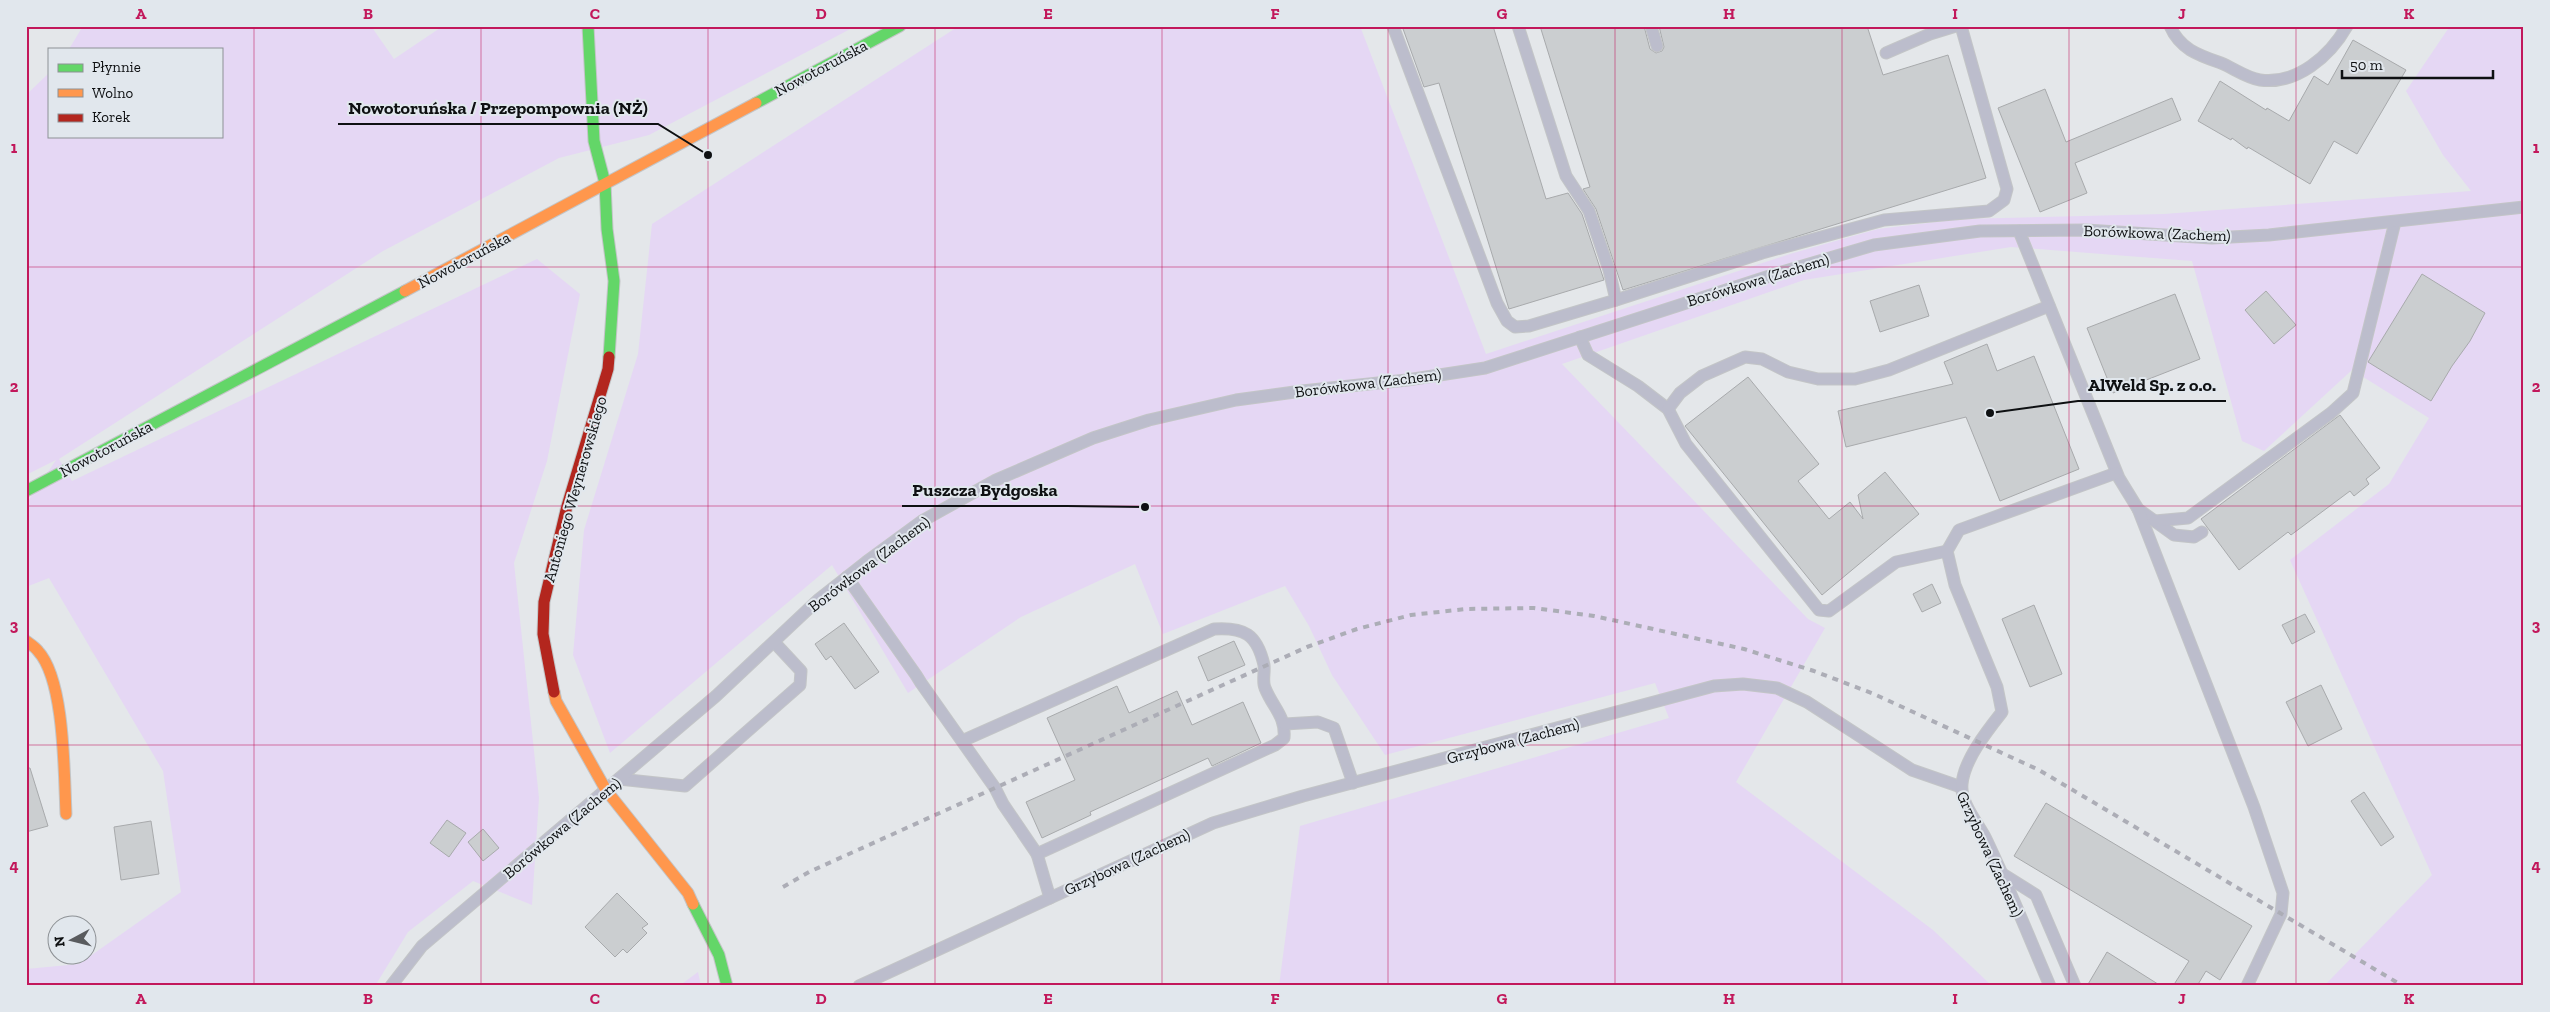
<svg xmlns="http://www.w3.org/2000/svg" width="2550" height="1012" viewBox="0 0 2550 1012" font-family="'Zilla Slab',serif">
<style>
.green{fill:#e5d7f4}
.building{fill:#cbced0;stroke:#a8aaac}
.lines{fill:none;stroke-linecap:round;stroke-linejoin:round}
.lane-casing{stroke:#c3c5c7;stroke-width:13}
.fast-casing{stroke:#c3c5c7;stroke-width:13}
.slow-casing{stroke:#c3c5c7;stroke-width:13}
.jam-casing{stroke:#c3c5c7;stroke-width:13}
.lane{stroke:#bcbdcc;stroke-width:11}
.fast{stroke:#63d668;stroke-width:11}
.slow{stroke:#ff974d;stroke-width:11}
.jam{stroke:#b3261e;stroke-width:11}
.rail{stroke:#acadb6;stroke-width:4;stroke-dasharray:6 6;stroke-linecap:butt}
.grid{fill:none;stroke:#c2185b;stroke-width:1;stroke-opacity:0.55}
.labels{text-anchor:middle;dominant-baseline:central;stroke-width:4;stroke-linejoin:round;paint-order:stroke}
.street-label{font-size:16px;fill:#0e1012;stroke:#e1e7ed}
.leader{fill:none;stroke:#0e1012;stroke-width:2}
.callout-dot{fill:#0e1012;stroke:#e1e7ed;stroke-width:2}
.callout-label{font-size:18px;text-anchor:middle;font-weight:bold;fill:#0e1012;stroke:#e1e7ed;stroke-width:4;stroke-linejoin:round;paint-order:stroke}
.neatline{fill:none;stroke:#c2185b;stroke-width:2}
.grid-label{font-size:16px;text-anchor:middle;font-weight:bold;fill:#c2185b}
</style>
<rect width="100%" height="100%" fill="#e4e7ea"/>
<!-- green -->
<g class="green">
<path d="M83 26H371L394 59 443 26H856L649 135 559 158 383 251 59 459 72 481 537 259 580 294 547 461 514 563 539 798 532 905 473 881 408 932 375 986H26V969L79 964 181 892 163 771 49 578 26 587V504L56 460 26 475V95L49 73V136H221V49H69Z"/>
<path d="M959 26H1360L1486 354 1790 254 1878 229 1961 219 2164 214 2471 191 2443 155 2406 91 2450 26H2524V986H2324L2432 875 2290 560 2389 484 2429 418 2352 370 2264 451 2242 441 2192 261 2011 247 1804 280 1562 364 1808 619 1825 628 1736 782 1933 930 1992 986H1279L1300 826 1669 718 1655 683 1385 755 1332 675 1309 626 1285 586 1163 634 1135 564 1021 617 908 693 832 565 610 753 573 655 584 530 638 354 652 224Z"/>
<path d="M698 972 701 986H679Z"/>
</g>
<!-- building -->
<g class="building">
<path d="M1402 26H1493L1546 199 1568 193 1582 214 1604 280 1509 309 1439 83 1424 87Z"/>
<path d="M1540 26H1644L1650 49 1656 53 1662 51 1664 47 1659 26H1867L1883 75 1948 55 1986 178 1623 290 1596 209 1583 189 1590 187Z"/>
<path d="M2353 40 2406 70 2357 154 2334 141 2310 184 2248 147 2247 149 2232 138 2231 140 2198 121 2220 81 2266 110 2267 108 2289 121 2314 76 2328 85Z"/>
<path d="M2045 89 2066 142 2172 98 2181 120 2075 163 2087 193 2040 212 1998 108Z"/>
<path d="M2422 274 2485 313 2470 341 2452 366 2431 401 2368 362Z"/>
<path d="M1919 285 1929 316 1880 332 1870 301Z"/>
<path d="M2266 291 2296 325 2274 344 2245 310Z"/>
<path d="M2175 294 2200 359 2113 393 2087 328Z"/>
<path d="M1987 344 1997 371 2034 356 2079 469 2000 501 1966 417 1846 447 1838 411 1953 384 1944 362Z"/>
<path d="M1748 377 1819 464 1798 481 1829 519 1850 502 1863 519 1858 495 1885 472 1919 514 1822 595 1685 426Z"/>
<path d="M2340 415 2380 468 2366 479 2369 484 2354 496 2350 491 2291 535 2288 532 2239 570 2201 519Z"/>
<path d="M1932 584 1941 603 1922 612 1913 594Z"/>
<path d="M2034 605 2062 674 2030 687 2002 619Z"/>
<path d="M2305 614 2315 632 2292 644 2282 625Z"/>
<path d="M844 623 879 672 855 689 831 656 826 660 815 644Z"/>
<path d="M1234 641 1245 665 1208 681 1198 657Z"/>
<path d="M2321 685 2342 729 2308 746 2286 702Z"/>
<path d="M1117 686 1129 713 1177 691 1192 725 1243 702 1261 743 1212 766 1208 758 1090 812 1091 815 1042 838 1026 802 1075 780 1047 718Z"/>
<path d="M26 768H30L48 826 26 832Z"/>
<path d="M2364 792 2394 837 2381 846 2351 801Z"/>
<path d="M2046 803 2252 926 2220 980 2206 971 2197 986H2173L2189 961 2014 856Z"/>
<path d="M447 820 466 833 449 857 430 843Z"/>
<path d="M151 821 159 874 121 880 114 827Z"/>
<path d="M483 829 499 848 483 861 468 842Z"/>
<path d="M617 893 648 924 642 928 647 933 627 953 623 949 615 957 585 927Z"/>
<path d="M2107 952 2161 986H2087Z"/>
</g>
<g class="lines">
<!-- lane casing -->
<g class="lane-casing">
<g id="lane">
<path d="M1393 26 1497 303 1507 321 1515 327 1529 326 1616 300 1609 270 1589 211 1566 176 1518 26"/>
<path d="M1651 26 1657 46"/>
<path d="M2170 26C2180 49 2198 55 2221 63 2233 68 2247 78 2260 80 2297 85 2330 56 2347 26"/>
<path d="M1886 53 1930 34 1956 26"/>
<path d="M2019 231 2119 478 2138 509 2174 535 2194 537 2202 532"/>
<path d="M1616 300 1762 253 1884 220 1989 211 2004 200 2007 189 1961 26"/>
<path d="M1580 337 1588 355 1638 386 1668 409 1686 444 1819 610 1829 611 1896 562 1947 551"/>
<path d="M1668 409 1680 393 1702 376 1745 357 1762 359 1788 372 1818 379H1855L1889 370 2049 306"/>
<path d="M2138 509 2254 807 2283 893 2281 914 2247 986"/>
<path d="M2155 521 2188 518 2331 413 2353 393 2395 222"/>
<path d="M847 577 916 675 921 683 995 788 1003 804 1037 854 1275 745 1284 738C1286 716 1273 708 1265 688 1262 681 1265 673 1264 665 1257 634 1244 627 1214 629L962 741"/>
<path d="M1285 724 1318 722 1334 728 1353 783"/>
<path d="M619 779 685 786 800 685 801 671 774 642"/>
<path d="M1037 854 1050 898"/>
<path d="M2001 873 2036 895 2075 986"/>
<path d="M391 986 422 946 716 696 819 599 866 562 922 521 996 480 1093 438 1149 420 1236 400 1302 391 1407 380 1485 368 1782 272 1874 245 1980 231 2086 230 2212 238 2269 235 2524 207"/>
<path d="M859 986 1213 823 1303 796 1714 686 1743 684 1777 688 1807 702 1912 770 1961 787"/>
<path d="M2050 986C2029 937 2009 887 1986 839 1978 823 1960 803 1962 784 1964 760 1987 731 2002 712L1997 687 1955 585 1947 551 1959 530 2116 473"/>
</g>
</g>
<!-- fast casing -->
<g class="fast-casing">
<g id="fast">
<path d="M588 26 594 141 605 183 607 229 614 281 609 357"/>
<path d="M756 103 900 26"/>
<path d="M26 491 405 291"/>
<path d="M693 904 719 955 727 986"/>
</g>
</g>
<!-- slow casing -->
<g class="slow-casing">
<g id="slow">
<path d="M405 291 756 103"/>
<path d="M26 641C30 644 35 647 38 651 65 680 64 774 66 814"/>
<path d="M554 692 556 701 606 790 688 893 693 904"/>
</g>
</g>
<!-- jam casing -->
<g class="jam-casing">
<path id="jam" d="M554 692 543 634 544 602 567 506 608 369 609 357"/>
</g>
<!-- lane -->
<use href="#lane" class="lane"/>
<!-- fast -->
<use href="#fast" class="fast"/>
<!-- slow -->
<use href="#slow" class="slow"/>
<!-- jam -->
<use href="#jam" class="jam"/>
<!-- rail -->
<path class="rail" d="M783 887 809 872 1307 647 1357 629 1411 615 1466 609 1534 608 1594 616 1744 649 1814 671 1874 694 2039 770 2403 986"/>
</g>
<!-- grid -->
<path class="grid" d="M254 26V986M481 26V986M708 26V986M935 26V986M1162 26V986M1388 26V986M1615 26V986M1842 26V986M2069 26V986M2296 26V986M26 267H2524M26 506H2524M26 745H2524"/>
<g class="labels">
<!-- street labels -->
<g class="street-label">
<text transform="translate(821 68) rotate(-28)">Nowotoruńska</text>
<text transform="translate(2157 233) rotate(2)">Borówkowa (Zachem)</text>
<text transform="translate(464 260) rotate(-28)">Nowotoruńska</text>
<text transform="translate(1758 280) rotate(-17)">Borówkowa (Zachem)</text>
<text transform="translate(1368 383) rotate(-7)">Borówkowa (Zachem)</text>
<text transform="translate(106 449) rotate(-28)">Nowotoruńska</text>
<text transform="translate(575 489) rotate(-74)">Antoniego Weynerowskiego</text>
<text transform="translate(869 564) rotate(-37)">Borówkowa (Zachem)</text>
<text transform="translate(1513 741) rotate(-15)">Grzybowa (Zachem)</text>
<text transform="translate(562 828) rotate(-40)">Borówkowa (Zachem)</text>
<text transform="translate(1990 854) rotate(65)">Grzybowa (Zachem)</text>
<text transform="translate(1127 862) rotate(-25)">Grzybowa (Zachem)</text>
</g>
</g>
<!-- callouts -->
<path class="leader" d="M708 155L658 124H338M1990 413L2078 401H2226M1145 507L1067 506H902"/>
<g class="callout-dot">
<circle cx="708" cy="155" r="5"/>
<circle cx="1990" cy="413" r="5"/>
<circle cx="1145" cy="507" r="5"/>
</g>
<g class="callout-label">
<text x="498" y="114">Nowotoruńska / Przepompownia (NŻ)</text>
<text x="2152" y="391">AlWeld Sp. z o.o.</text>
<text x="985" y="496">Puszcza Bydgoska</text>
</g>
<!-- border -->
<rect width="2550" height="1012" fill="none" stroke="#e1e7ed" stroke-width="55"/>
<!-- legend -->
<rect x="48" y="48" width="175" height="90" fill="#e1e7ed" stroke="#8d9195"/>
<rect x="58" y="64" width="25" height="8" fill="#63d668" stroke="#8d9195"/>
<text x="92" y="72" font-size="15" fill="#0e1012">Płynnie</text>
<rect x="58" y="89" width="25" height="8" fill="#ff974d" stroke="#8d9195"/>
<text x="92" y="98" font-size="15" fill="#0e1012">Wolno</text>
<rect x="58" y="114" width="25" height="8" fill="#b3261e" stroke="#8d9195"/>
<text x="92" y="122" font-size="15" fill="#0e1012">Korek</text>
<!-- north arrow -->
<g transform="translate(72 940) rotate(263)"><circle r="24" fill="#e1e7ed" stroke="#8d9195"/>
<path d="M0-4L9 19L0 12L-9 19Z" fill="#595b5e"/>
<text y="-8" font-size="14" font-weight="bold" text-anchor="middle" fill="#0e1012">N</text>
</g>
<!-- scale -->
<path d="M2342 70v8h151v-8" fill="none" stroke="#0e1012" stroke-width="2.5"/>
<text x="2350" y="70" font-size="15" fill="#0e1012" stroke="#e1e7ed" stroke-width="4" paint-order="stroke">50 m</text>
<rect x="28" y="28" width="2494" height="956" class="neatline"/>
<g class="grid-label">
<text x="141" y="19">A</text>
<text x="368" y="19">B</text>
<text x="595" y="19">C</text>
<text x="821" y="19">D</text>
<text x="1048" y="19">E</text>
<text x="1275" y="19">F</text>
<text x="1502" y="19">G</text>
<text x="1729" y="19">H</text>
<text x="1955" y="19">I</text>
<text x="2182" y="19">J</text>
<text x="2409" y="19">K</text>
<text x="14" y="153">1</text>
<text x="2536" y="153">1</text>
<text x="14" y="392">2</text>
<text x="2536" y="392">2</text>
<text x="14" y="631">3</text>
<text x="2536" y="631">3</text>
<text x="14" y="871">4</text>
<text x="2536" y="871">4</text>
<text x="141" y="1004">A</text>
<text x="368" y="1004">B</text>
<text x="595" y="1004">C</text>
<text x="821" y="1004">D</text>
<text x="1048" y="1004">E</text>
<text x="1275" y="1004">F</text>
<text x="1502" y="1004">G</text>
<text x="1729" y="1004">H</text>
<text x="1955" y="1004">I</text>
<text x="2182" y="1004">J</text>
<text x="2409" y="1004">K</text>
</g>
</svg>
